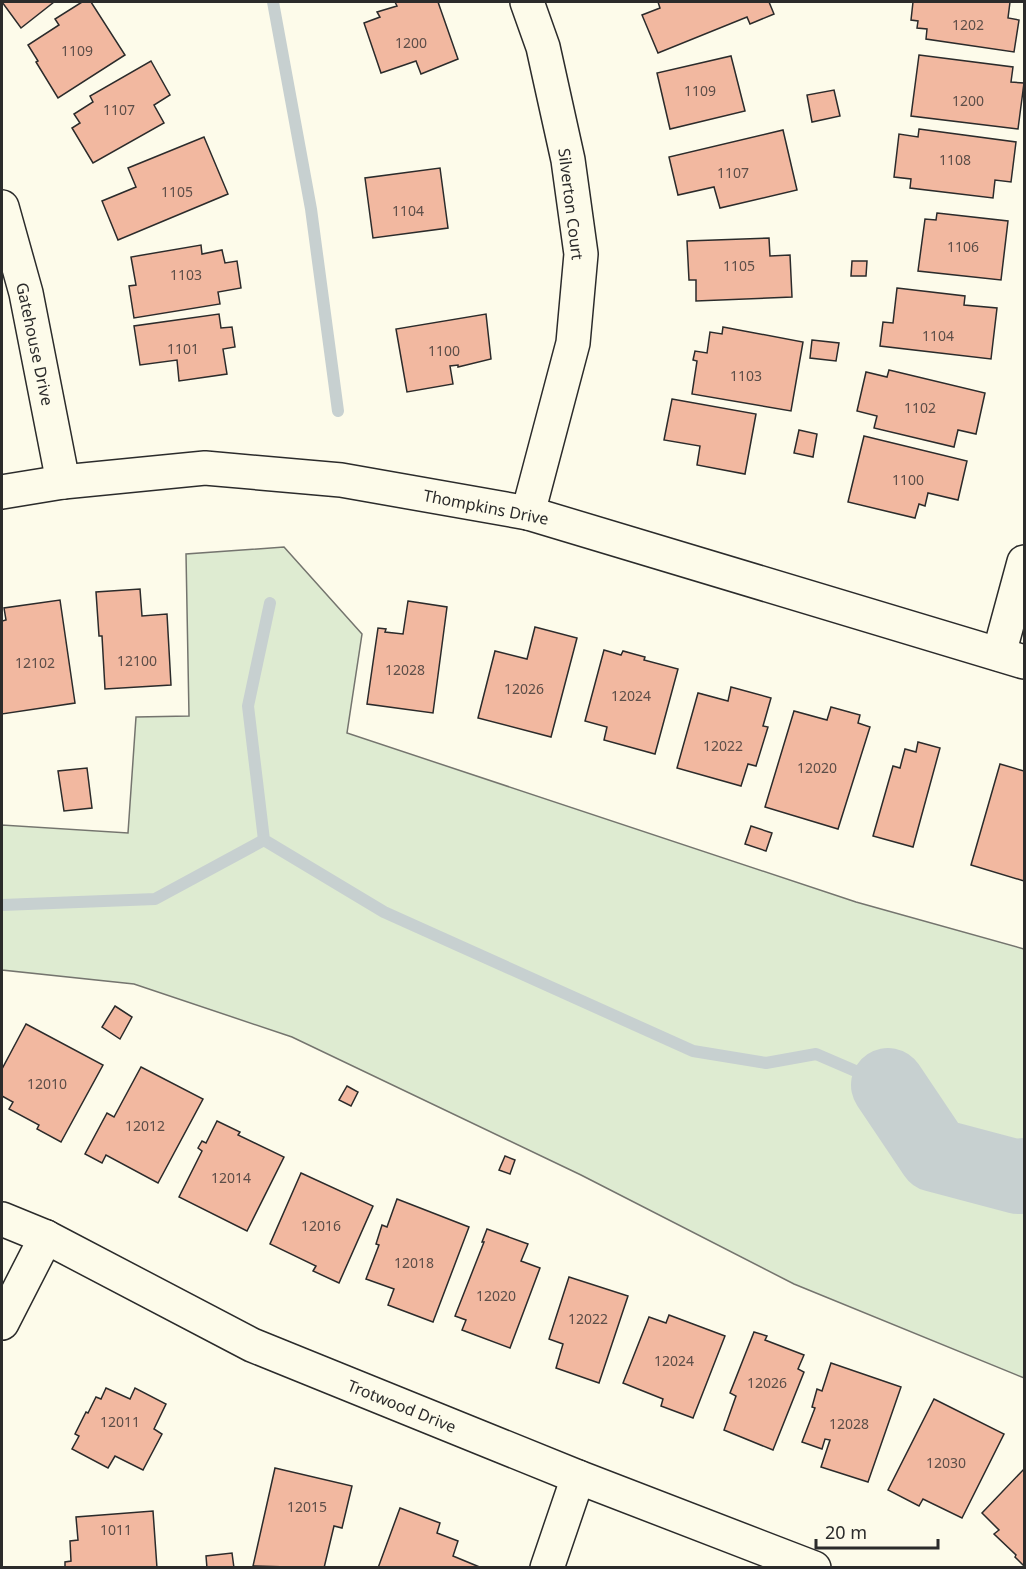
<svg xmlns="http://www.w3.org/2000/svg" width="1026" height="1569" viewBox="0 0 1026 1569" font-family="'Noto Sans',sans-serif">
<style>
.green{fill:#deebd1;stroke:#74746e;stroke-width:1.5}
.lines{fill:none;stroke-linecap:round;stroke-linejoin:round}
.stream{stroke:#c7d0d0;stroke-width:12}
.river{stroke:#c7d0d0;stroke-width:74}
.building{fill:#f2b8a0;stroke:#2b2b2b;stroke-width:1.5}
.street-casing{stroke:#2b2b2b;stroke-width:36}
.secondary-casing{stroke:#2b2b2b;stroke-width:36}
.street{stroke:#fdfbea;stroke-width:33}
.secondary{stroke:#fdfbea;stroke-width:33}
.labels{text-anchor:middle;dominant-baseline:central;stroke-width:4.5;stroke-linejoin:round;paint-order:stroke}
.number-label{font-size:14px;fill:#5d4e48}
.street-label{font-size:16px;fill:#2b2b2b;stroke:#fdfbea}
</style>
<rect width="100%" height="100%" fill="#fdfbea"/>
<!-- green -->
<path class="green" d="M284 547 362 634 347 733 856 902 1024 949V1378L794 1284 581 1175 292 1037 134 984 2 970V825L128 833 136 717 189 716 186 554Z"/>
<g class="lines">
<!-- stream -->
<g class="stream">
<path d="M273 2 311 209 338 411"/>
<path d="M270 603 248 706 264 840 384 912 693 1051 766 1063 816 1054 888 1085"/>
<path d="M2 905 155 899 264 840"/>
</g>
<!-- river -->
<path class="river" d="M888 1085 935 1155 1018 1177 1024 1175"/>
</g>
<!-- building -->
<g class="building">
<path d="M2 2H54L21 28Z"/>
<path d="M82 2H91L125 55 58 98 36 62 38 61 28 45 59 25 55 19Z"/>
<path d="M395 2H438L458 59 421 74 416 61 381 73 364 23 380 17 377 12 397 6Z"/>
<path d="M658 2H769L774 14 750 24 747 17 658 53 642 15 660 8Z"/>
<path d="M913 2H1010L1008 18 1019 20 1014 52 926 39 927 29 917 28 918 21 911 20Z"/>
<path d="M919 55 1013 67 1011 82 1024 83 1018 129 911 116Z"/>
<path d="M731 56 745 111 670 129 657 73Z"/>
<path d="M151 61 170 95 154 105 164 123 93 163 72 128 80 123 74 114 93 102 90 96Z"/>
<path d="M834 90 840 116 812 122 807 95Z"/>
<path d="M919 129 1016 142 1011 182 995 180 993 198 910 188 911 179 894 177 899 134 918 137Z"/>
<path d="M783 130 797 190 720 208 714 187 678 195 669 157Z"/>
<path d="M204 137 228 194 118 240 102 201 136 187 128 168Z"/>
<path d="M440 168 448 228 373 238 365 178Z"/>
<path d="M937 213 1008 221 1001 280 918 271 925 219 936 220Z"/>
<path d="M769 238 770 256 790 255 792 297 696 301V280H689L687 241Z"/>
<path d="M201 245 202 254 222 250 225 263 237 261 241 288 218 292 220 304 134 318 129 286 136 285 131 257Z"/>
<path d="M852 261H867L866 276H851Z"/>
<path d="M897 288 965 296 964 305 997 308 991 359 880 346 883 322 893 323Z"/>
<path d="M219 314 221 328 232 327 235 347 223 349 227 374 179 381 177 360 140 365 134 326Z"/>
<path d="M486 314 491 359 458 367V365L450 366 453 384 407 392 396 329Z"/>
<path d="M723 327 803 342 791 411 692 394 697 361 693 360 695 351 707 353 710 332 722 334Z"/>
<path d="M812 340 839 343 836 361 810 358Z"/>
<path d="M889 370 985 393 976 434 958 430 954 447 874 428 877 416 857 411 866 372 887 377Z"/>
<path d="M672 399 756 414 745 474 697 465 700 446 664 440Z"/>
<path d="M799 430 817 434 813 457 794 453Z"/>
<path d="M864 436 967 461 958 500 928 493 925 506 919 504 915 518 848 502Z"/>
<path d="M140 589 142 616 167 614 171 685 105 689 102 636H99L96 592Z"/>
<path d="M60 600 75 703 2 714V621L6 620 4 608Z"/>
<path d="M408 601 447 607 433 713 367 704 378 628 386 629 385 632 403 634Z"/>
<path d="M535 627 577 638 551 737 478 718 495 651 527 659Z"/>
<path d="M604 650 621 655 623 651 645 657 644 660 678 669 655 754 604 740 607 727 585 721Z"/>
<path d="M731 687 771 698 763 726 768 727 756 766 748 764 741 786 677 768 698 693 728 701Z"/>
<path d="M831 707 860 715 858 723 870 727 838 829 765 807 794 711 827 720Z"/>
<path d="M918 742 940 748 913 847 873 836 893 766 900 768 905 749 916 752Z"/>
<path d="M1000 764 1024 771V881L971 865Z"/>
<path d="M87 768 92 808 64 811 58 771Z"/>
<path d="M751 826 772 833 766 851 745 844Z"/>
<path d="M115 1006 132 1017 120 1039 102 1027Z"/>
<path d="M26 1024 103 1065 61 1142 37 1129 39 1125 9 1109 13 1102 2 1096V1069Z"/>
<path d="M141 1067 203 1099 158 1183 106 1155 102 1163 85 1154 107 1113 114 1117Z"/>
<path d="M347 1086 358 1092 351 1106 339 1100Z"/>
<path d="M217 1121 240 1132 238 1135 284 1157 247 1231 179 1197 202 1151 198 1148 202 1141 206 1143Z"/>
<path d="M505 1156 515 1160 510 1174 499 1170Z"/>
<path d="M301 1173 373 1206 339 1283 313 1271 316 1266 270 1244Z"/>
<path d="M397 1199 469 1227 433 1322 388 1305 394 1289 366 1279 379 1245 376 1244 382 1225 387 1227Z"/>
<path d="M487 1229 528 1244 521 1261 540 1268 510 1348 462 1330 466 1320 455 1316 484 1242H482Z"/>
<path d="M569 1277 628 1296 599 1383 556 1368 563 1344 549 1339Z"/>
<path d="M669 1315 725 1336 693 1418 661 1406 663 1399 623 1383 649 1317 666 1323Z"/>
<path d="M754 1332 767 1336 765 1340 804 1355 798 1369 804 1372 773 1450 724 1430 736 1396 730 1393Z"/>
<path d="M831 1363 901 1387 868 1482 821 1467 830 1440 825 1439 822 1449 802 1442 815 1408 812 1407 817 1389 822 1391Z"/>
<path d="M106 1388 130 1399 135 1388 166 1404 154 1429 162 1434 143 1470 115 1456 108 1468 72 1449 79 1436 75 1434 86 1412 88 1413 96 1397 101 1399Z"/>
<path d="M934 1399 1004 1434 962 1518 923 1499 919 1506 888 1490Z"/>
<path d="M275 1468 352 1486 342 1528 334 1526 324 1568 253 1566Z"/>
<path d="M1024 1469V1566L1015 1557 1016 1555 994 1534 999 1530 982 1513Z"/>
<path d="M400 1508 440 1523 437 1533 458 1541 453 1556 482 1568H378Z"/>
<path d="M153 1511 157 1568H65V1562L71 1561 70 1541 78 1540 76 1517Z"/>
<path d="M232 1553 234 1568H207L206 1556Z"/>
</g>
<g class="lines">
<!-- street casing -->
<g class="street-casing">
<g id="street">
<path d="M527 2 543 47 568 160 581 254 573 343 528 513"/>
<path d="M2 207 26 293 63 482"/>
<path d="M999 654 1024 562"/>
<path d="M2 1219 46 1237 252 1345 578 1477 814 1568"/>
<path d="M2 1323 46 1237"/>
<path d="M547 1568 578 1477"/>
</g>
</g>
<!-- secondary casing -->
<g class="secondary-casing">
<path id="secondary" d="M2 492 63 482 205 468 341 480 528 513 1024 662"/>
</g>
<!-- street -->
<use href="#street" class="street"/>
<!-- secondary -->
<use href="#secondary" class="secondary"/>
</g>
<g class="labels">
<!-- number labels -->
<g class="number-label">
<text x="968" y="24">1202</text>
<text x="411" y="42">1200</text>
<text x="77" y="50">1109</text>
<text x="700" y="90">1109</text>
<text x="968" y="100">1200</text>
<text x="119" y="109">1107</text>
<text x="955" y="159">1108</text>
<text x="733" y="172">1107</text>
<text x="177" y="191">1105</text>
<text x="408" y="210">1104</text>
<text x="963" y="246">1106</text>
<text x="739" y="265">1105</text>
<text x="186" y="274">1103</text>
<text x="938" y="335">1104</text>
<text x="183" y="348">1101</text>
<text x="444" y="350">1100</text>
<text x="746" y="375">1103</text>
<text x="920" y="407">1102</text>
<text x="908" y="479">1100</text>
<text x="137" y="660">12100</text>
<text x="35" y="662">12102</text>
<text x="405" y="669">12028</text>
<text x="524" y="688">12026</text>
<text x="631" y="695">12024</text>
<text x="723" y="745">12022</text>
<text x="817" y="767">12020</text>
<text x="47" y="1083">12010</text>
<text x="145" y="1125">12012</text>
<text x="231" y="1177">12014</text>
<text x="321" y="1225">12016</text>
<text x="414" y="1262">12018</text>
<text x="496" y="1295">12020</text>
<text x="588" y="1318">12022</text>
<text x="674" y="1360">12024</text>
<text x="767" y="1382">12026</text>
<text x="120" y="1421">12011</text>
<text x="849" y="1423">12028</text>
<text x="946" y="1462">12030</text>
<text x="307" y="1506">12015</text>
<text x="116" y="1529">1011</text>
</g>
<!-- street labels -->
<g class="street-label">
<text transform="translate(571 204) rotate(83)">Silverton Court</text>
<text transform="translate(35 344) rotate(78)">Gatehouse Drive</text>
<text transform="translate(486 507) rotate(11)">Thompkins Drive</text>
<text transform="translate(402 1406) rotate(22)">Trotwood Drive</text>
</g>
</g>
<!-- border -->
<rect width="1026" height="1569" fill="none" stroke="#2b2b2b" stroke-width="6"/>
<!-- scale -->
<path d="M816 1539v9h122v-9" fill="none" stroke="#2b2b2b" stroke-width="3"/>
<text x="825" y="1539" font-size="18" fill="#2b2b2b" stroke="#fdfbea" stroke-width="4.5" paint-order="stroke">20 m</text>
</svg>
